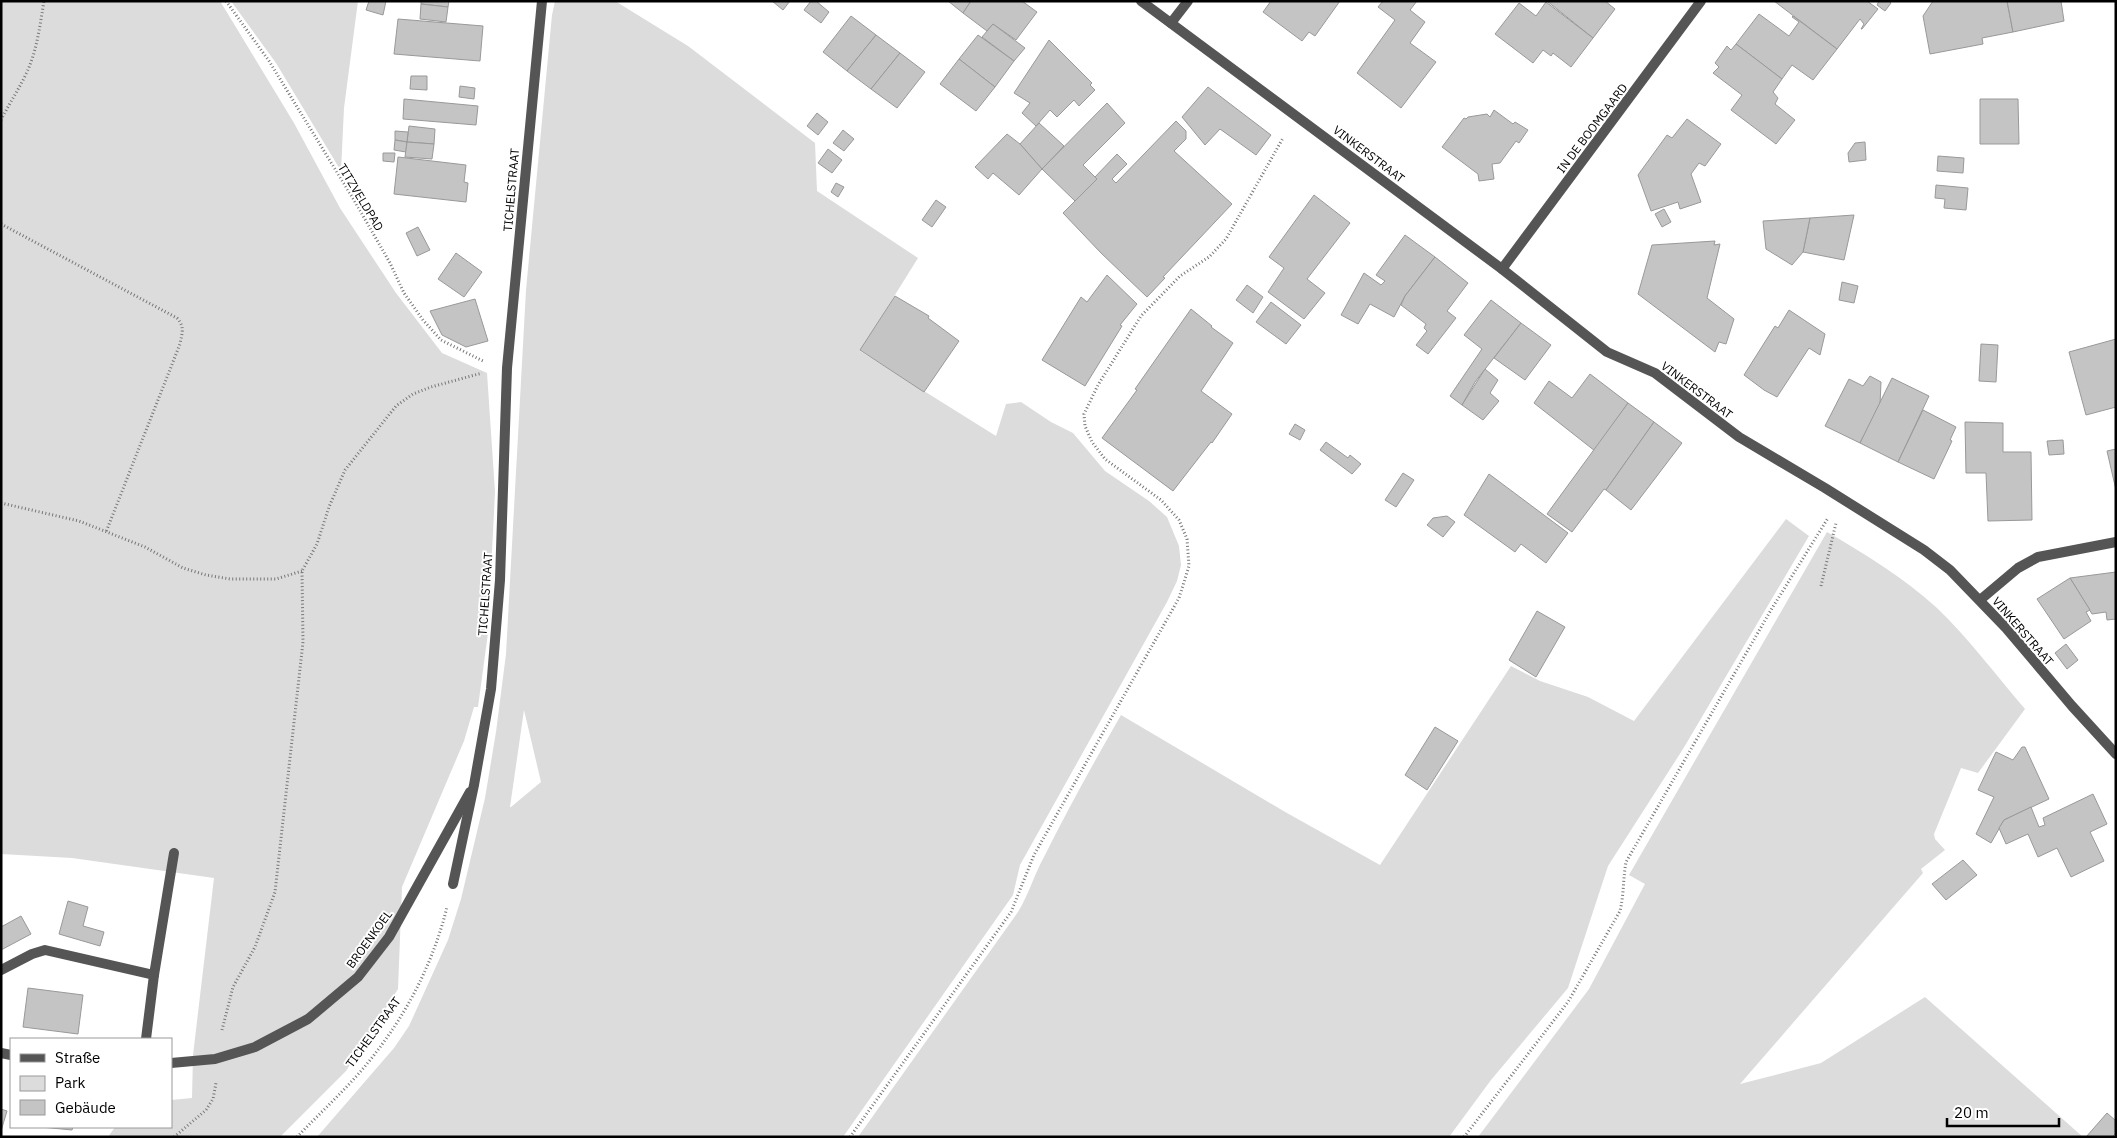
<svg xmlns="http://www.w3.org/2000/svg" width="2117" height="1138" viewBox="0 0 2117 1138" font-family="'IBM Plex Sans',sans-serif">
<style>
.green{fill:#dcdcdc;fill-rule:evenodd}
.building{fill:#c4c4c4;stroke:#999}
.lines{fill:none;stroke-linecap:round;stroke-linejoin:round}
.path{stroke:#777;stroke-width:3;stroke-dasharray:1 2.5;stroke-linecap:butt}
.street{stroke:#555;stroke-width:10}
.labels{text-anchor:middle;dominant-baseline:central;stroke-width:4;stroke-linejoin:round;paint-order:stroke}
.street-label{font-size:12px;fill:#000;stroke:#fff}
</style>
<rect width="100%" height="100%" fill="#fff"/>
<!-- green -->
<g class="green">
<path d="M1 1H220L294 123 340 208 396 293 442 353 487 373 495 492 488 633 478 707H474L464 741 402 887 398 989 346 1071 280 1137H108L115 1127H171V1100L192 1098 193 1055 214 878 72 858 1 854Z"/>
<path d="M231 1H358L344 108 341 171 276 63Z"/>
<path d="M555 1H615L688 46 815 143 817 191 918 258 860 351 996 436 1006 404 1021 402 1051 422 1073 433 1105 471 1149 501 1167 517 1179 546 1181 565 1177 581 1167 602 1020 865 1013 895 843 1137H317L394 1048 409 1026 448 940 461 899 485 798 496 732 506 654 526 290 552 15ZM524 710 541 782 511 807H510Z"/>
<path d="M1786 519 1809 536 1683 749 1608 866 1568 988 1491 1080 1449 1137H858L1018 912C1029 894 1034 875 1044 857 1068 809 1094 762 1121 715L1287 813 1380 865 1511 666 1540 681 1588 697 1634 721Z"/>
<path d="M1827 532C1865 554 1904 578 1937 608 1969 639 1996 675 2025 709L1978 773 1961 768 1934 834 1935 839 1945 850 1921 869 1923 873 1740 1084 1821 1063 1925 997 2083 1137H1478L1589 989 1645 884 1629 875Z"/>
</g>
<!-- building -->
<g class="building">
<path d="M369 1H386L383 15 366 10Z"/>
<path d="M421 1H449L448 7 421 4Z"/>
<path d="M772 1H790L783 10Z"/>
<path d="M811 1H816L829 12 821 23 804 10Z"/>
<path d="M948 1H971L963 13Z"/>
<path d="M971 1H1022L1037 12 1016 40 993 24 987 31 963 13Z"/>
<path d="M1271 1H1340L1315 36 1309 32 1302 41 1263 12Z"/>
<path d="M1383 1H1417L1410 10 1425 22 1410 43 1436 62 1401 108 1357 73 1395 20 1378 7Z"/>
<path d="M1547 1H1605L1615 9 1593 38Z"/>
<path d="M1774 1H1867L1878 9 1862 29H1861L1864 24 1860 19 1837 49Z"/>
<path d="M1879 1H1889L1891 3 1885 11 1877 5Z"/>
<path d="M1933 1H2007L2013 32 1982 38 1983 44 1930 54 1923 16Z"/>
<path d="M2007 1H2061L2064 21 2013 32Z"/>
<path d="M1546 2 1593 38 1571 67 1553 53 1551 56 1543 50 1533 63 1495 34 1519 3 1536 16Z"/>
<path d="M421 4 448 7 446 22 420 19Z"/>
<path d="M1759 14 1789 36 1799 22 1792 17 1793 16 1837 49 1813 80 1792 65 1782 79 1736 44Z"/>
<path d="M851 16 876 35 847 71 823 52Z"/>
<path d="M398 19 483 26 480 61 394 54Z"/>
<path d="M993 24 1025 48 1014 61 982 37Z"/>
<path d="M876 35 900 53 871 89 847 71Z"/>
<path d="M978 35 1014 61 995 87 959 59Z"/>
<path d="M1049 40 1092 83 1090 85 1095 90 1079 106 1074 100 1057 117 1050 110 1036 126 1022 113 1030 103 1014 93Z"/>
<path d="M1736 44 1782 79 1773 92 1778 98 1775 104 1795 120 1776 144 1731 110 1742 95 1713 73 1719 67 1715 63 1727 46 1731 50Z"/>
<path d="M900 53 925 72 897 108 871 89Z"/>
<path d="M959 59 995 87 976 111 940 84Z"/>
<path d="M411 76H427V90L410 89Z"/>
<path d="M460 86 475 88 474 99 459 97Z"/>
<path d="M1208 87 1271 135 1256 155 1220 129 1205 145 1182 117Z"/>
<path d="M404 99 478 106 476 125 403 119Z"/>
<path d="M1980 99H2018L2019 144H1980Z"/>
<path d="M1107 103 1125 123 1083 165 1097 179 1075 201 1042 169Z"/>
<path d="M1494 110 1513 124 1515 122 1528 130 1519 143 1516 141 1500 163 1492 164 1494 179 1479 181 1478 174 1442 147 1464 118 1466 119 1468 117 1487 114 1490 117Z"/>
<path d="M817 113 828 122 818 135 807 126Z"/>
<path d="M1687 119 1721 144 1705 166 1699 163 1691 174 1701 202 1680 209 1678 202 1651 211 1638 175 1667 135 1672 138Z"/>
<path d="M1176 121 1186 131V139L1174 151 1232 204 1163 277 1165 278 1147 297 1101 253 1063 213 1097 179 1095 177 1117 154 1127 164 1112 179 1116 183Z"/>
<path d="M1039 123 1064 146 1042 169 1020 144Z"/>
<path d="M409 126 435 129 434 144 407 142Z"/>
<path d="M843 130 854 139 844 151 833 143Z"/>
<path d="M395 131 408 132 407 142 395 140Z"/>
<path d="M1007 134 1020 144 1042 169 1019 195 993 173 988 179 975 167Z"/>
<path d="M395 140 407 142 406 152 394 150Z"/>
<path d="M407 142 434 144 432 159 405 157Z"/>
<path d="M1865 142 1866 160 1849 162 1848 153 1855 143Z"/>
<path d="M828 149 842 160 832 173 818 163Z"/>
<path d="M383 153H395L394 162 383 161Z"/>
<path d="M1938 156 1964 158 1963 173 1937 171Z"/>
<path d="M398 157 466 165 464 182 468 183 466 202 394 194Z"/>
<path d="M836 183 844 187 838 197 831 192Z"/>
<path d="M1936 185 1968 188 1966 210 1944 208 1945 199 1935 198Z"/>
<path d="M1314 195 1350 223 1307 279 1325 293 1304 319 1268 292 1284 268 1269 257Z"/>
<path d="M936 200 946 207 932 227 922 220Z"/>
<path d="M1664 209 1671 222 1662 227 1655 214Z"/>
<path d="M1854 215 1844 260 1803 252 1810 218Z"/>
<path d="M1810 218 1803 252 1792 265 1766 249 1763 221Z"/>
<path d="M418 227 430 250 417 256 406 233Z"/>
<path d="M1405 235 1435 257 1405 296 1394 317 1370 304 1358 324 1341 315 1364 273 1381 285 1385 281 1376 275Z"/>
<path d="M1715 241 1714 245 1720 244 1707 298 1734 319 1726 344 1719 342 1715 352 1638 294 1652 245Z"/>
<path d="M456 253 482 272 464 297 438 279Z"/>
<path d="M1435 257 1468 283 1447 311 1456 318 1428 354 1416 345 1427 331 1424 328 1426 324 1401 305 1405 296Z"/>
<path d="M1107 275 1137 304 1120 325 1122 326 1085 386 1042 360 1081 297 1087 302Z"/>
<path d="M1842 282 1858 286 1854 303 1839 300Z"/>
<path d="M1247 285 1263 297 1253 313 1236 300Z"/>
<path d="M895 296 929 316 928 318 959 341 924 392 860 350Z"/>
<path d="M475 299 488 341 466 347 442 335 430 311Z"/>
<path d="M1491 300 1521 323 1475 382 1462 405 1450 396 1482 349 1464 335Z"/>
<path d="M1271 302 1301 325 1286 344 1256 322Z"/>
<path d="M1191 309 1212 326 1211 327 1233 343 1201 391 1232 414 1212 443 1211 442 1173 491 1102 438 1137 390 1135 389Z"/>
<path d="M1789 310 1825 334 1820 355 1809 348 1777 397 1764 390 1744 375 1775 326 1778 328Z"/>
<path d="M1521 323 1551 345 1525 380 1494 358Z"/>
<path d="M2116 339V407L2086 415 2069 352Z"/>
<path d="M1981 344 1998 345 1996 382 1979 381Z"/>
<path d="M1485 369 1498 380 1490 393 1499 401 1483 420 1462 405Z"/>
<path d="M1590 374 1628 403 1595 451 1534 403 1549 381 1572 398Z"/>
<path d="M1870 376 1881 382 1880 405 1860 443 1825 426 1849 379 1863 386Z"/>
<path d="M1892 378 1929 396 1898 462 1860 443Z"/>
<path d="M1628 403 1654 422 1606 490 1604 489 1572 532 1547 514Z"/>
<path d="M1923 410 1956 427 1950 440 1952 441 1934 479 1898 462Z"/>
<path d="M1654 422 1682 443 1631 510 1606 490Z"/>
<path d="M1965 422 2003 423V452H2031L2032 520 1988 521 1986 473H1966Z"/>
<path d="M1295 424 1305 430 1300 440 1289 434Z"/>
<path d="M2063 440 2064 454 2049 455 2047 441Z"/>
<path d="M1326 442 1348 458 1350 455 1361 464 1352 474 1320 450Z"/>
<path d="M2116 449V490L2107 451Z"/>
<path d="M1403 473 1414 480 1396 507 1385 500Z"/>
<path d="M1489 474 1568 533 1546 563 1521 544 1515 552 1464 515Z"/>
<path d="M1447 516 1455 522 1443 537 1427 525 1433 518Z"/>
<path d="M2116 572V619L2107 620 2106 612 2092 614 2070 578Z"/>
<path d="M2070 578 2090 610 2086 612 2091 621 2064 639 2037 599Z"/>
<path d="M1537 611 1565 627 1536 677 1509 660Z"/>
<path d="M2066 644 2078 660 2067 669 2055 653Z"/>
<path d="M1435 727 1458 741 1427 790 1405 775Z"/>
<path d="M2022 747H2025L2049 799 2004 820 1991 843 1976 834 1994 797 1978 790 1996 752 2013 760Z"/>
<path d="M2093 794 2107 824 2090 832 2104 861 2071 877 2057 848 2038 857 2028 834 2006 844 1999 828 2004 820 2031 807 2039 827 2045 825 2043 818Z"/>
<path d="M1963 860 1977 875 1946 900 1932 884Z"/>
<path d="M68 901 88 907 83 926 104 932 100 946 59 934Z"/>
<path d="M21 916 31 934 1 950V927Z"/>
<path d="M28 988 83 995 78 1034 23 1027Z"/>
<path d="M1 1109 7 1111 1 1131Z"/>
<path d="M2107 1113 2116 1121V1133L2112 1137H2086Z"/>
<path d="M41 1127H73L72 1130Z"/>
</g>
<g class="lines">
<!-- path -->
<g class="path">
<path d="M226 1 269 61 354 200 390 263 404 293 423 320 441 340 483 361"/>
<path d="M1 120C9 104 19 89 27 72 37 50 40 25 44 1"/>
<path d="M1 224 177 318C185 327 182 333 180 344L106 532"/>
<path d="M1 503 79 521 145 547 183 568 206 575 230 579H276L302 571"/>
<path d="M1821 586 1836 523"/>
<path d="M222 1030 233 987 255 947 275 892 303 642 302 571 317 544 329 507 345 470 396 406 413 394 431 387 482 373"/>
<path d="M174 1137 206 1110 213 1099 216 1083"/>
<path d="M297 1137C318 1115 341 1094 361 1071 402 1023 432 968 447 907"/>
<path d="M850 1137 1011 912 1034 855 1179 598 1189 566 1187 539 1179 520 1161 500 1105 459 1092 442 1085 426 1084 414 1098 385 1141 316 1180 276 1209 257 1226 239 1283 138"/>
<path d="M1464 1137 1568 1002 1620 911C1624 895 1623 878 1626 862L1771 610 1828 518"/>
</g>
<!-- street -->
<g class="street">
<path d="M1141 1 1502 269 1607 352 1655 373 1739 437 1825 488 1924 550 1950 570 2006 628 2072 706 2116 754"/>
<path d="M1171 23 1188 1"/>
<path d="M1502 269 1701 1"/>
<path d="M1980 600 2018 568 2038 557 2116 542"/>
<path d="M453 884 474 785 491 689 500 580 507 368 542 1"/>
<path d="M1 970 32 954 45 950 154 975 146 1039"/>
<path d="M154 975 174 853"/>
<path d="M1 1053 11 1055"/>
<path d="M171 1063 215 1059 255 1047 308 1019 358 977 389 937 470 792"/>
</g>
</g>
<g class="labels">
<!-- street labels -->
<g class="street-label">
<text transform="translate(1592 128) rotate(-53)">IN DE BOOMGAARD</text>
<text transform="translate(1369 154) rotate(37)">VINKERSTRAAT</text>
<text transform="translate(511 190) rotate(-85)">TICHELSTRAAT</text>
<text transform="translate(361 197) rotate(59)">TITZVELDPAD</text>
<text transform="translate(1697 390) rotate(37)">VINKERSTRAAT</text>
<text transform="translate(485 594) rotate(-86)">TICHELSTRAAT</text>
<text transform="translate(2023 631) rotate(49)">VINKERSTRAAT</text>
<text transform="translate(369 939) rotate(-54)">BROENKOEL</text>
<text transform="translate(373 1032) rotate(-54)">TICHELSTRAAT</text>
</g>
</g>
<!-- border -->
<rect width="2117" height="1138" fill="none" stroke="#000000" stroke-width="5"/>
<!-- legend -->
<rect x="10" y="1038" width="162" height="90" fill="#ffffff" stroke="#999999"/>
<rect x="20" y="1054" width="25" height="8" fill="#555555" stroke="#999999"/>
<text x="55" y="1063" font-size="15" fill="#000000">Straße</text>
<rect x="20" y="1076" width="25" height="15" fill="#dcdcdc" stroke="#999999"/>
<text x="55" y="1088" font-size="15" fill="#000000">Park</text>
<rect x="20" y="1100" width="25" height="15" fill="#c4c4c4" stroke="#999999"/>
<text x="55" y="1113" font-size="15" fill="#000000">Gebäude</text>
<!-- scale -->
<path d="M1947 1118v8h112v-8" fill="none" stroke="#000000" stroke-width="2.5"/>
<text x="1954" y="1118" font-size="15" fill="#000000" stroke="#ffffff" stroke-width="4" paint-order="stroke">20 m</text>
</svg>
